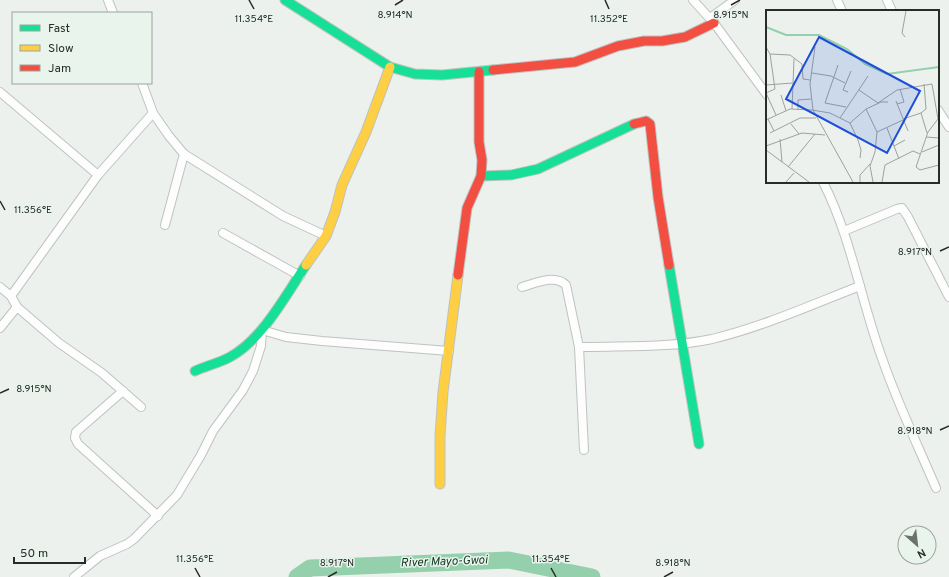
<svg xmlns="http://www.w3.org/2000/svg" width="949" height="577" viewBox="0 0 949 577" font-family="Overpass,sans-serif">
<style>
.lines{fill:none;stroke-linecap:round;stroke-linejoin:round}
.river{stroke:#94d0ac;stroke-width:17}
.street-casing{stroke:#bec3c0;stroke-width:10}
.fast-casing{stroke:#bec3c0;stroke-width:11}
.slow-casing{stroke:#bec3c0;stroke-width:11}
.jam-casing{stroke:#bec3c0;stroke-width:11}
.street{stroke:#fcfdfc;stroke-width:8}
.fast{stroke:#16e098;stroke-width:9}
.slow{stroke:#ffcf43;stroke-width:9}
.jam{stroke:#f24e42;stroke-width:9}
.ticks{fill:none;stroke:#282c29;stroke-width:1.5}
.labels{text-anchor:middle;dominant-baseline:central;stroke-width:3;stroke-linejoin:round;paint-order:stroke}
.water-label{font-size:12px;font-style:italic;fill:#123622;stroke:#e9f4ed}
.inset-river{fill:none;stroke:#94d0ac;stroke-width:2}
.inset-road{fill:none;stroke:#9ea29f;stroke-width:1}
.view{fill:#1d4ed8;fill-opacity:0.15;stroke:#1d4ed8;stroke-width:2}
.inset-edge{fill:none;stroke:#282c29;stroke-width:2}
.ticks-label{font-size:10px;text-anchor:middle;fill:#282c29;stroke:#e9f4ed;stroke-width:3;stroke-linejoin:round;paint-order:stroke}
</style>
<rect width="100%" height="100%" fill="#ecf1ee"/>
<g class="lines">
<!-- river -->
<path class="river" d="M297 577 310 568 509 560 592 577"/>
<!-- street casing -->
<g class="street-casing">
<g id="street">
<path d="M108 0 113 13"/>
<path d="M693 0 714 23 767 95"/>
<path d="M837 0 842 11"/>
<path d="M887 0 892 11"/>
<path d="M710 18 735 0"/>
<path d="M142 83 153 113 169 136 184 154 283 216 326 236"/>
<path d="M0 92 98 175"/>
<path d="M938 110 949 127"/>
<path d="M823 182C852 239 861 302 883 361 898 404 918 446 936 488"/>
<path d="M165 225 184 154"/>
<path d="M844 231 897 209 902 208 908 217 949 297"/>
<path d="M223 233 300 276"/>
<path d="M0 287 11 296 17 307 59 343 102 373 141 407"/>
<path d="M522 287C536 283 555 274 566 285L579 347 584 450"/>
<path d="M11 296 98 175 153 113"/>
<path d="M0 328 17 307"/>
<path d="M579 347C621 346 670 348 712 339 762 327 811 305 860 286"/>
<path d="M123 391 76 432 75 438 78 444 158 516"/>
<path d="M74 577 100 556 127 544 134 539 177 495 201 455 213 431 243 390 253 371 261 346 262 330 286 337 322 341 449 351"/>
</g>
</g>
<!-- fast casing -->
<g class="fast-casing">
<g id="fast">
<path d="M285 0 390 67 415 74 442 75 493 70"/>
<path d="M481 176 511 175 538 169 634 124"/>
<path d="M669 265 699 444"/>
<path d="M195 371C206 366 219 363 230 357 262 340 286 295 306 265"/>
</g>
</g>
<!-- slow casing -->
<g class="slow-casing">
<g id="slow">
<path d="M306 265 326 236 335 212 342 185 366 132 390 67"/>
<path d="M440 484V436L443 392 458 275"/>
</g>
</g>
<!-- jam casing -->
<g class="jam-casing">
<g id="jam">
<path d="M493 70 575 62 618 46 644 41H662L685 37 714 23"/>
<path d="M634 124 646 121 650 124 658 197 669 265"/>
<path d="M458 275 467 208 481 176 482 160 479 142V72"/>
</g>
</g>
<!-- street -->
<use href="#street" class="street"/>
<!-- fast -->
<use href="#fast" class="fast"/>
<!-- slow -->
<use href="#slow" class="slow"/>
<!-- jam -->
<use href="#jam" class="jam"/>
</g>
<!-- ticks -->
<path class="ticks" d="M249 0 254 9M605 0 609 9M395 5 403 0M731 5 740 0M0 201 5 210M940 251 949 247M0 393 9 389M940 430 949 426M195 568 200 577M551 568 556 577M328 577 337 572M664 577 673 572"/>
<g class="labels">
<!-- water labels -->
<g class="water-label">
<text transform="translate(444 562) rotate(-2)">River Mayo-Gwoi</text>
</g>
</g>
<!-- overview -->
<g transform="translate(766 10)">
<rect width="173" height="173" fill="#ecf1ee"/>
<path class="inset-river" d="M0 17 20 25H53L81 39 99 54 121 64 173 57"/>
<path class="inset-road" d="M139 27 136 23 140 1M0 37 4 44 9 79 0 83M49 37 44 74 47 100 87 172M4 44 24 45 36 54 37 69 44 70M72 55 59 93 80 97M46 63 65 66 79 73M0 75 27 73M93 80 112 93M82 82 77 80 85 61M0 83 10 105M15 85 20 101M130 91 142 121M112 93 131 80 166 74 172 109M131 94 138 92 134 79M26 99 28 49M100 99 111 122 109 142 104 156 107 172M32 100V90L45 89M46 100 64 103 84 113 92 130 95 140 94 148M155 103 161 123M74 108 102 66M2 109 8 121M137 109 155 103 160 99 158 74M172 109 162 122 150 157 154 160 173 155M0 110 24 99 46 100M84 113 100 99 115 92H122M25 114 33 124M121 118 133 149M111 122 137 110M4 123 34 108H50M160 127 173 128M14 129 16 152M0 136 36 123 59 125M128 136 139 130M0 140 43 172M156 142 173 135M22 157 49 124M20 172 28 163M94 172V165L104 154M116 172 119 155 147 141 154 144"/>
<path class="view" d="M53 27 154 81 121 143 20 89Z"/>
<rect width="173" height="173" class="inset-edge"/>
</g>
<g class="ticks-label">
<text x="395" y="18">8.914°N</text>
<text x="731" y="18">8.915°N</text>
<text x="254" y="22">11.354°E</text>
<text x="609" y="22">11.352°E</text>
<text x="33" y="213">11.356°E</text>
<text x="915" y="255">8.917°N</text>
<text x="34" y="392">8.915°N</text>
<text x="915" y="434">8.918°N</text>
<text x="195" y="562">11.356°E</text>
<text x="551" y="562">11.354°E</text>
<text x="337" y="566">8.917°N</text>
<text x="673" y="566">8.918°N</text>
</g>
<!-- legend -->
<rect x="12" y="12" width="140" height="72" fill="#e9f4ed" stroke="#9ca49f"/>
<rect x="20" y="25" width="20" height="6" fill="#16e098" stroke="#9ca49f"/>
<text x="48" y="32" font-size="12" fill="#282c29">Fast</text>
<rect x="20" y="45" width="20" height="6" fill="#ffcf43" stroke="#9ca49f"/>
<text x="48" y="52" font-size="12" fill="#282c29">Slow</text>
<rect x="20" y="65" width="20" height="6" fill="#f24e42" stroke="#9ca49f"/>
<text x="48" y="72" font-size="12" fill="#282c29">Jam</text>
<!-- north arrow -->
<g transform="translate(917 545) rotate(152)"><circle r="19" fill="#e9f4ed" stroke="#9ca49f"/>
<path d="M0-3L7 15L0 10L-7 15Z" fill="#6d716e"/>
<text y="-6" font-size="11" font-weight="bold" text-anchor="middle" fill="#282c29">N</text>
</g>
<!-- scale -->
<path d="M14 557v6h71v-6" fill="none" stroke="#282c29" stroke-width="2"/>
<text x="20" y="557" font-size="12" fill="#282c29" stroke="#e9f4ed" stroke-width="3" paint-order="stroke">50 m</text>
</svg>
